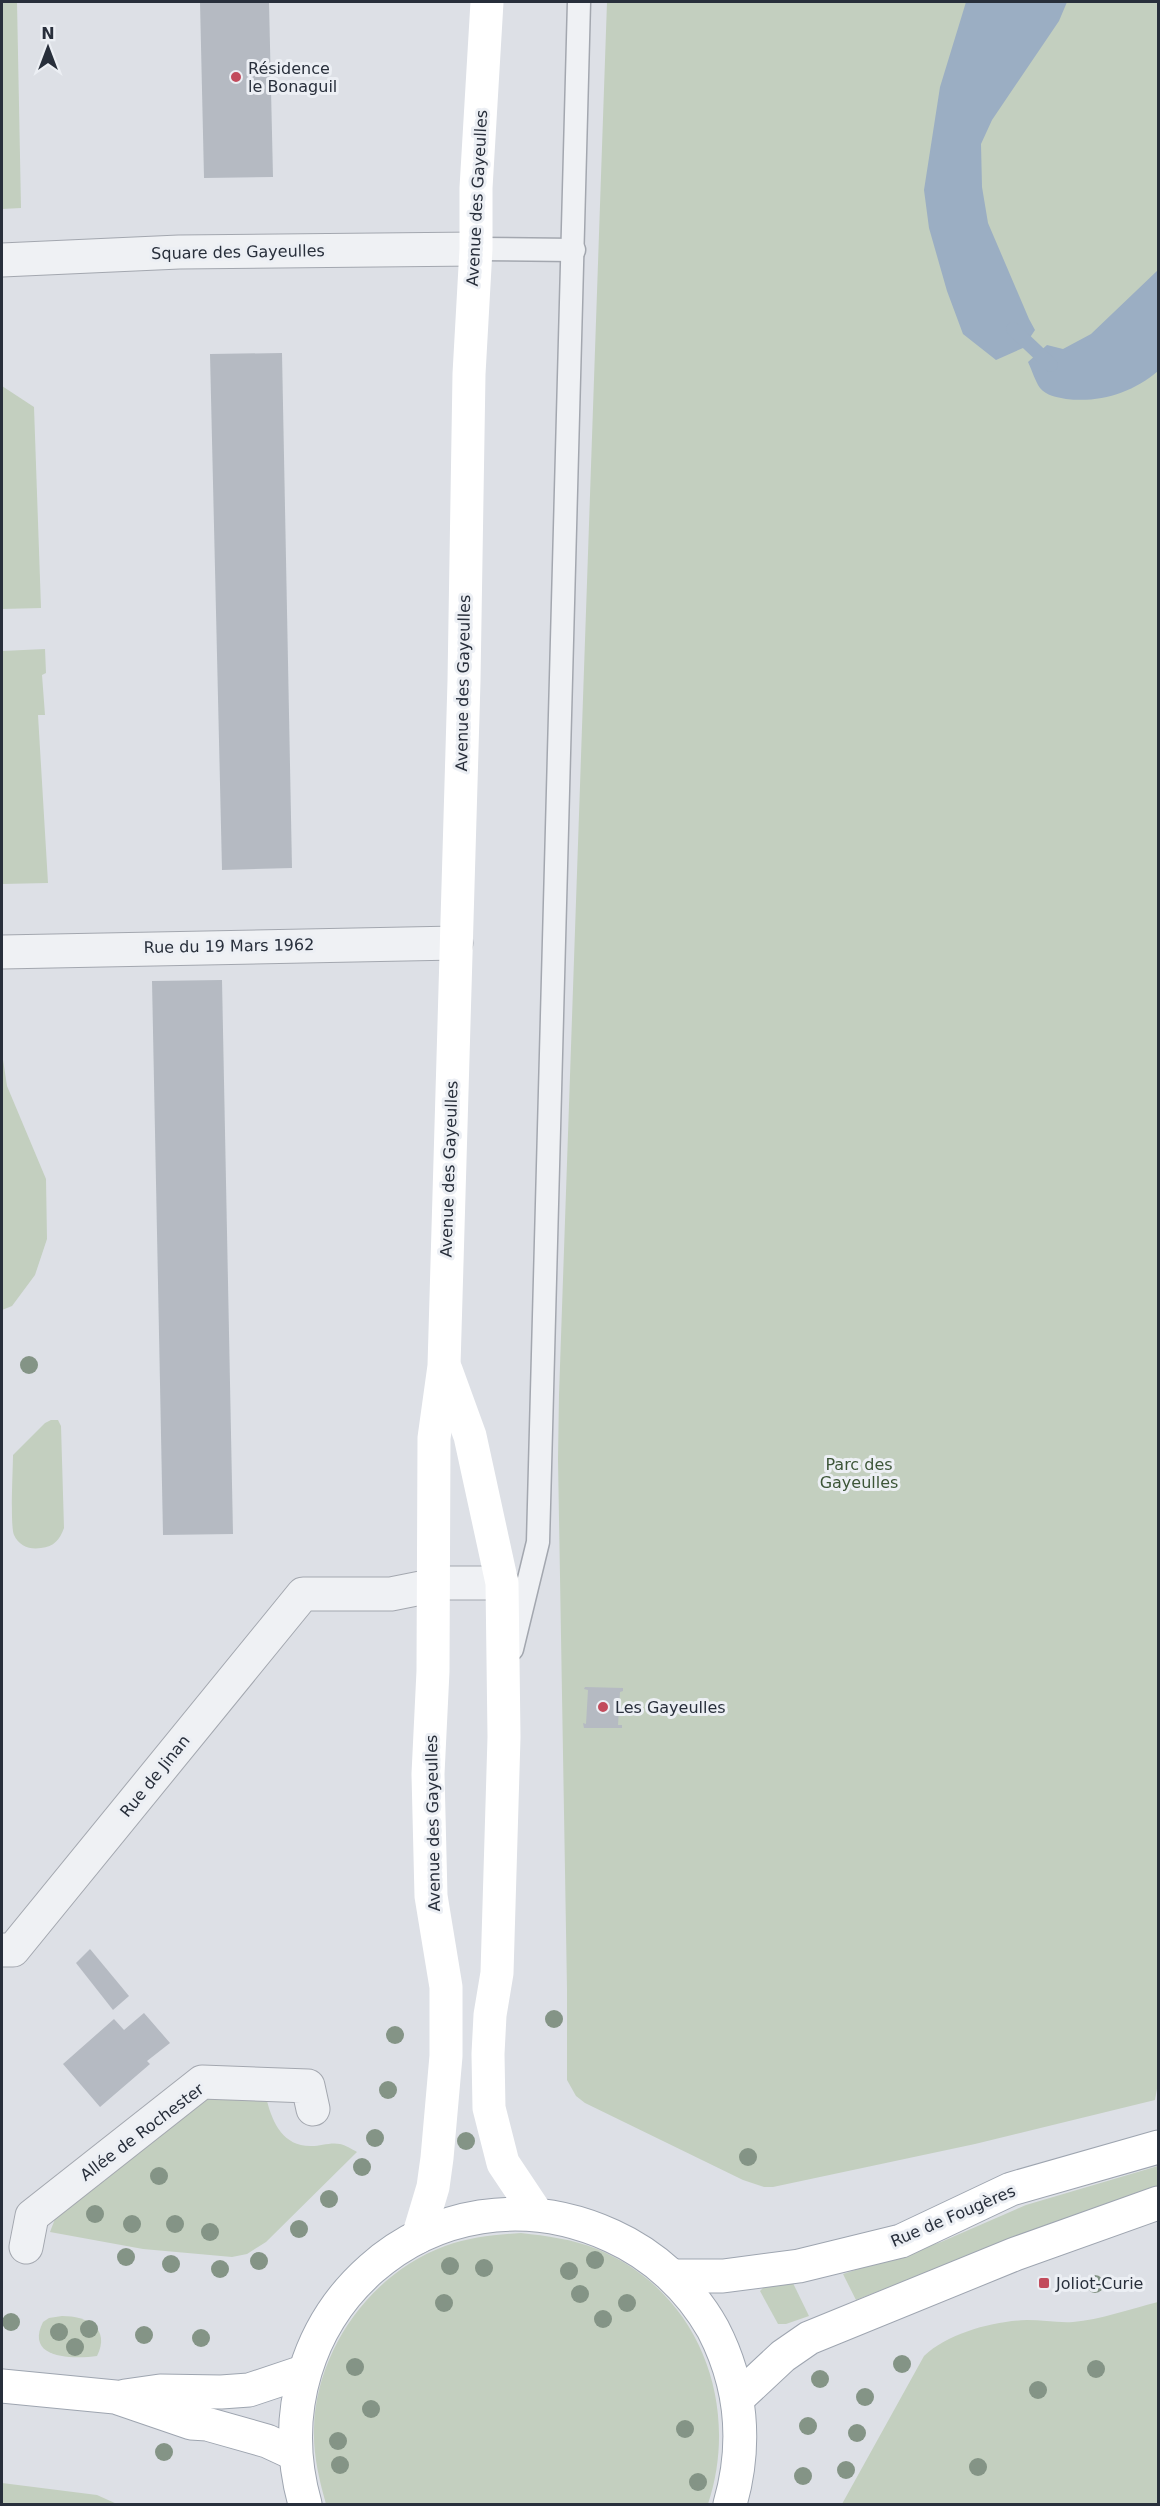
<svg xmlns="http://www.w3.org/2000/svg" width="1160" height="2506" viewBox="0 0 1160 2506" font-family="'DejaVu Sans',sans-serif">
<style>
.green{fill:#c3cfbf}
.water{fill:#9baec3}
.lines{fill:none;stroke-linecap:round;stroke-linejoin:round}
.stream{stroke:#9baec3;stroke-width:14}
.building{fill:#b5bac2}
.lane-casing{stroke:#a3a7af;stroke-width:25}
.street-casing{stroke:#a3a7af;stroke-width:35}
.primary-casing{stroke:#9ea5b0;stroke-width:35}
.lane{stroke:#eff1f4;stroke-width:22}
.street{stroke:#eff1f4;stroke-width:33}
.secondary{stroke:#fff;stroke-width:33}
.primary{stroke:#fff;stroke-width:33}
.tree{fill:#849486}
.poi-dot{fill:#c24b5c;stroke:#eceff4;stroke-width:2}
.labels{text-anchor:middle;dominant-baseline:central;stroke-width:6;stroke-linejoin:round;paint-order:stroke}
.poi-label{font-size:16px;fill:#282f3b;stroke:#eceff4;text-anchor:start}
.street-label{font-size:16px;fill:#282f3b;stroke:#eceff4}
.park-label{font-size:16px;fill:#3c5537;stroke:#eceff4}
</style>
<rect width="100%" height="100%" fill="#dde0e6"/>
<!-- green -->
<g class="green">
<path d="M2 2H17L21 208 2 209Z"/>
<path d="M607 2H1158V2083L1155 2100 975 2144 773 2187H764L743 2180 585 2103 576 2096 567 2080V1989L558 1459 559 1395Z"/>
<path d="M2 386 34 407 41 608 2 609Z"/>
<path d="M45 649 46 673 42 675 45 715H38L48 883 2 884V651Z"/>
<path d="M2 1053 7 1086 46 1179 47 1239 35 1275 12 1306 2 1310Z"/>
<path d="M51 1420H58L61 1426 64 1528C60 1539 54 1547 41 1548 30 1550 19 1546 14 1535 10 1526 13 1469 13 1455L45 1423Z"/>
<path d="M206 2097 267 2101C273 2124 284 2147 312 2146 320 2146 331 2142 340 2144 345 2145 352 2149 357 2152L266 2242 247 2254 232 2257 143 2249 50 2232 55 2219Z"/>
<path d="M1158 2166V2186L1055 2222 856 2300 843 2274 941 2242 1026 2205Z"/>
<path d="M521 2233C547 2236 572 2239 597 2249 699 2291 741 2404 708 2504H326C319 2479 313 2454 314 2428 316 2350 371 2273 445 2246 470 2237 495 2235 521 2233Z"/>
<path d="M792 2281 809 2316 786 2324H778L760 2291 765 2286Z"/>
<path d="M1158 2302V2504H842L924 2356C948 2333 994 2321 1027 2320 1042 2320 1058 2323 1073 2322 1099 2320 1133 2308 1158 2302Z"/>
<path d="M62 2316C87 2316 111 2328 97 2356 75 2359 24 2360 43 2322L49 2318Z"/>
<path d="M2 2483 97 2495 117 2504H2Z"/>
</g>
<!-- water -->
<g class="water">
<path d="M966 2H1067L1059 21 992 120 981 144 982 187 988 223 1029 319 1035 330 1023 348 996 360 963 334 947 291 929 228 924 190 940 87Z"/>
<path d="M1158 270V371C1132 393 1100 403 1066 399 1056 397 1047 396 1040 388 1035 381 1032 370 1028 362L1047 345 1063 349 1091 334Z"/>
</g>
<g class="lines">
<!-- stream -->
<path class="stream" d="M1013 329 1051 365"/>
</g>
<!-- building -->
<g class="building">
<path d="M200 2H269L273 177 204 178Z"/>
<path d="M282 353 292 868 222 870 210 354Z"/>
<path d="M222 980 233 1534 163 1535 152 981Z"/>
<path d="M585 1687 623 1688V1691L620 1692 618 1725H622V1728H584L583 1723 586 1724 588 1690 584 1689Z"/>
<path d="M90 1949 129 1996 113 2010 76 1963Z"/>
<path d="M144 2013 170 2043 147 2061 150 2064 100 2107 63 2064 114 2019 124 2030Z"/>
</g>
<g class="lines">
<!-- lane casing -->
<g class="lane-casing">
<g id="lane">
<path d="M476 249 574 250"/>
<path d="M512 1649 538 1542 579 2"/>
</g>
</g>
<!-- street casing -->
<g class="street-casing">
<g id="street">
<path d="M2 260 179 252 476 249"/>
<path d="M2 952 456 943"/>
<path d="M2 1950H13L303 1594H391L446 1583H502"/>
<path d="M26 2247 32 2216 202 2082 308 2086 313 2109"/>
</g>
</g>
<!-- primary casing -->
<g class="primary-casing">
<g id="primary">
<path d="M673 2276H723L799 2266 901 2241 1011 2189 1158 2147"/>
<path d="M2 2386 115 2397 191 2423 207 2424 267 2441 295 2454"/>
<path d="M125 2396 160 2391 221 2392 249 2390 303 2372"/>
<path d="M738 2398 783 2356 809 2338 1015 2254 1158 2203"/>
<path d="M305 2504C252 2316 432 2154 612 2236 654 2255 690 2288 713 2329 742 2385 747 2445 730 2504"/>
</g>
</g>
<!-- lane -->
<use href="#lane" class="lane"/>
<!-- street -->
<use href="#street" class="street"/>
<!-- secondary -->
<g class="secondary">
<path d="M446 1370 470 1436 502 1583 504 1737 497 1973 490 2015 488 2054 489 2108 503 2163 537 2214"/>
<path d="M418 2237 433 2187 437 2158 446 2056V1987L431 1896 428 1774 433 1671 434 1438 444 1366 464 681 469 374 476 249V188L487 2"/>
</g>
<!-- primary -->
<use href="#primary" class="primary"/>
</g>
<!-- trees -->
<g class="tree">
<circle cx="29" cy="1365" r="9"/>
<circle cx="554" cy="2019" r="9"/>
<circle cx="395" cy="2035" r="9"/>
<circle cx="388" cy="2090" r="9"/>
<circle cx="375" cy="2138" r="9"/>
<circle cx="466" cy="2141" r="9"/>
<circle cx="748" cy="2157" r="9"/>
<circle cx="362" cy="2167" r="9"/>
<circle cx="159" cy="2176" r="9"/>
<circle cx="329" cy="2199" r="9"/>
<circle cx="95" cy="2214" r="9"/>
<circle cx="132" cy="2224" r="9"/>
<circle cx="175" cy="2224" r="9"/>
<circle cx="299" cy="2229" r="9"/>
<circle cx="210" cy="2232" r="9"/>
<circle cx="126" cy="2257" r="9"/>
<circle cx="595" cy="2260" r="9"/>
<circle cx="259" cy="2261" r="9"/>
<circle cx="171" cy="2264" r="9"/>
<circle cx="450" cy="2266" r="9"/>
<circle cx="484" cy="2268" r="9"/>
<circle cx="220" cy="2269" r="9"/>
<circle cx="569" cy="2271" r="9"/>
<circle cx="1095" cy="2284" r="9"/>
<circle cx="580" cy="2294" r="9"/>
<circle cx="444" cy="2303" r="9"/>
<circle cx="627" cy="2303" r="9"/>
<circle cx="603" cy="2319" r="9"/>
<circle cx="11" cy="2322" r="9"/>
<circle cx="89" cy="2329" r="9"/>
<circle cx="59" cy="2332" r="9"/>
<circle cx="144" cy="2335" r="9"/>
<circle cx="201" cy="2338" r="9"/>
<circle cx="75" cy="2347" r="9"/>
<circle cx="902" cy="2364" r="9"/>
<circle cx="355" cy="2367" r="9"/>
<circle cx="1096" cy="2369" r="9"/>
<circle cx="820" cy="2379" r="9"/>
<circle cx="1038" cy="2390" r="9"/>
<circle cx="865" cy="2397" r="9"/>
<circle cx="371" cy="2409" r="9"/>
<circle cx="808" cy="2426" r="9"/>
<circle cx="685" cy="2429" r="9"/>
<circle cx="857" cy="2433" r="9"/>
<circle cx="338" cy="2441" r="9"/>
<circle cx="164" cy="2452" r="9"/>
<circle cx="340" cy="2465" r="9"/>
<circle cx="978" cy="2467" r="9"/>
<circle cx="846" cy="2470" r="9"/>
<circle cx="803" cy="2476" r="9"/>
<circle cx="698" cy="2482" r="9"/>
</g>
<!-- markers -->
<g class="poi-dot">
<circle cx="236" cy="77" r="6"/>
<circle cx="603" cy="1707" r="6"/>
<rect x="1038" y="2277" width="12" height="12" rx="3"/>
</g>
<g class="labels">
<!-- poi labels -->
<g class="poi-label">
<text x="248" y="68">Résidence<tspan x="248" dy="18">le Bonaguil</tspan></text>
<text x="615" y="1707">Les Gayeulles</text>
<text x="1056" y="2283">Joliot-Curie</text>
</g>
<!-- street labels -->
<g class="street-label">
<text transform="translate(477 198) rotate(-87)">Avenue des Gayeulles</text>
<text transform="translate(238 252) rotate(-1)">Square des Gayeulles</text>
<text transform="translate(463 683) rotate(-89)">Avenue des Gayeulles</text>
<text transform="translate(229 946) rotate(-1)">Rue du 19 Mars 1962</text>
<text transform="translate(449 1169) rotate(-88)">Avenue des Gayeulles</text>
<text transform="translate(155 1776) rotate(-51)">Rue de Jinan</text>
<text transform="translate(433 1823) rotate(-91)">Avenue des Gayeulles</text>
<text transform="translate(142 2132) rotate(-37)">Allée de Rochester</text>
<text transform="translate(953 2216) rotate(-23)">Rue de Fougères</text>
</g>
<!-- park labels -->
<g class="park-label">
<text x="859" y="1464">Parc des<tspan x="859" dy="18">Gayeulles</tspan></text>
</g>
</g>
<!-- border -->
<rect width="1160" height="2506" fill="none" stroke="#282f3b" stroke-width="6"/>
<!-- north arrow -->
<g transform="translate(48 48)" stroke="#eceff4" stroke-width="4.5" paint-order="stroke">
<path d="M0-4.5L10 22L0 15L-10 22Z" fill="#282f3b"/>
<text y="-9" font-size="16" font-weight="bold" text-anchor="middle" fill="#282f3b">N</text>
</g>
</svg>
